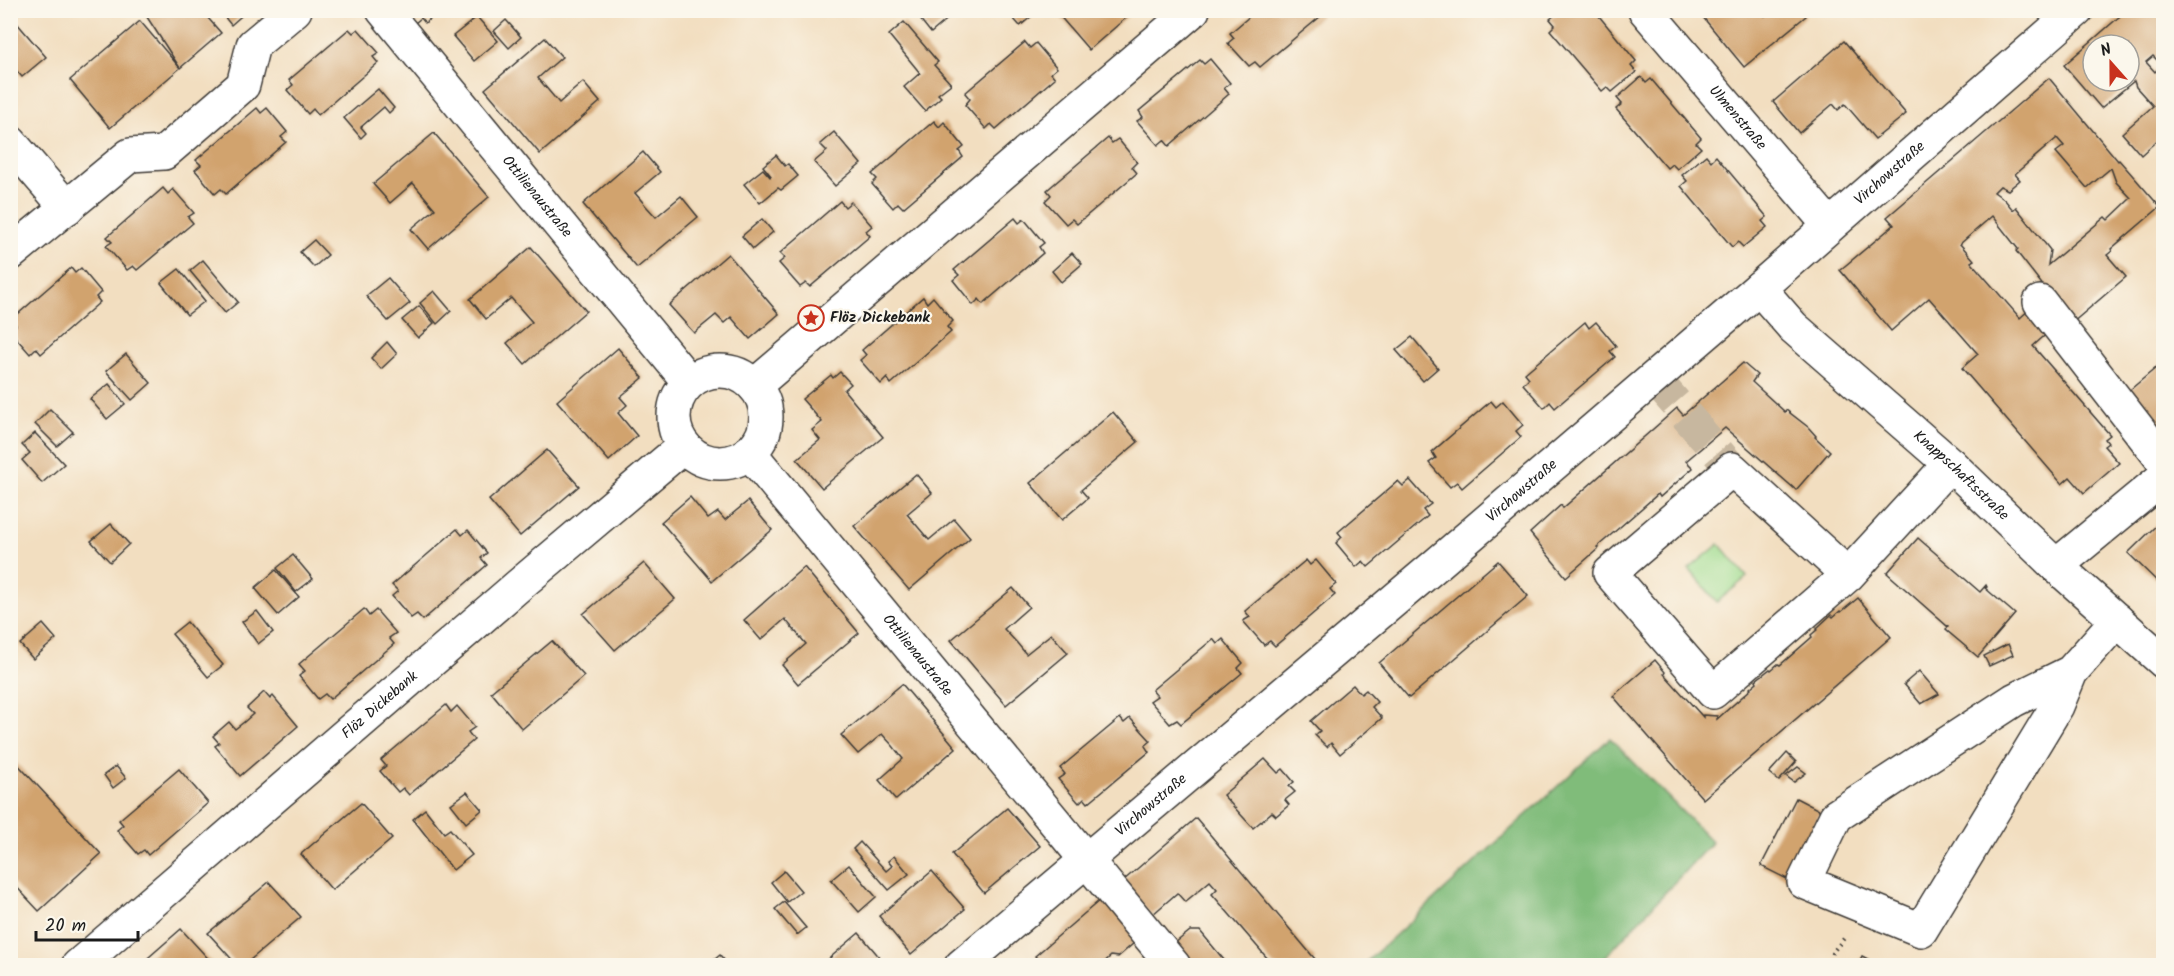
<svg xmlns="http://www.w3.org/2000/svg" width="2174" height="976" viewBox="0 0 2174 976" font-family="Kalam,sans-serif">
<style>
.green{fill:#a0dc8f;stroke:#5e7c56;stroke-width:1.5}
.forest{fill:#80bc7a;stroke:#4e6c4b;stroke-width:1.5}
.building{fill:#d1a36e;fill-rule:evenodd}
.lines{fill:none;stroke-linecap:round;stroke-linejoin:round}
.minor-tunnel{stroke:#c7b79f;stroke-width:33;stroke-dasharray:33 16;stroke-linecap:butt}
.minor-casing{stroke:#3c3935;stroke-width:36}
.path{stroke:#3c3935;stroke-width:4;stroke-dasharray:1.5 4.5;stroke-linecap:butt}
.minor{stroke:#fff;stroke-width:33}
.labels{text-anchor:middle;dominant-baseline:central;stroke-width:4.5;stroke-linejoin:round;paint-order:stroke}
.street-label{font-size:15px;fill:#1c1c1c;stroke:#fbf7ec}
.poi-label{font-size:15px;font-weight:bold;fill:#1c1c1c;stroke:#fbf7ec;text-anchor:start}
</style>
<rect width="100%" height="100%" fill="#fbf7ec"/>
<filter id="ink" filterUnits="userSpaceOnUse"><feTurbulence type="fractalNoise" baseFrequency=".0167" numOctaves="2"/><feDisplacementMap in="SourceGraphic" scale="12" xChannelSelector="R" yChannelSelector="G"/><feConvolveMatrix kernelMatrix="1 2 1 2 8 2 1 2 1" color-interpolation-filters="sRGB"/></filter>
<filter id="wash" filterUnits="userSpaceOnUse"><feTurbulence type="fractalNoise" baseFrequency=".008" numOctaves="4" result="noise"/><feDisplacementMap in="SourceGraphic" scale="24" xChannelSelector="R" yChannelSelector="G"/><feGaussianBlur stdDeviation="1.35" result="paint"/><feColorMatrix in="noise" values="0 0 0 0 0 0 0 0 0 0 0 0 0 0 0 0 0 1.4 0 .05"/><feComposite in="paint" operator="in"/></filter>
<g filter="url(#wash)">
<rect width="100%" height="100%" fill="#f2dec0"/>
<!-- green -->
<path class="green" d="M1719 544 1747 577 1717 602 1689 569Z"/>
<!-- forest -->
<path class="forest" d="M1610 738 1712 842 1598 965H1363Z"/>
<g id="blocks">
<!-- building -->
<g class="building">
<path d="M154 10H201L221 33 110 128 70 80 140 21 180 68 147 17Z"/>
<path d="M219 10H248L231 25Z"/>
<path d="M404 10H440L425 23 421 18 415 23Z"/>
<path d="M920 10H958L931 33 916 14Z"/>
<path d="M1006 10H1027L1032 16 1020 26Z"/>
<path d="M1062 10H1135L1089 50 1058 14Z"/>
<path d="M1257 10H1316L1321 16 1260 67 1255 62 1249 66 1228 43 1234 38 1230 33Z"/>
<path d="M1561 10H1594L1636 61 1631 66 1636 72 1612 92 1607 87 1602 91 1550 30 1555 25 1550 19Z"/>
<path d="M1697 10H1760L1765 16 1772 10H1801L1806 16 1744 67Z"/>
<path d="M2127 10H2163V60L2160 63 2153 56 2146 62 2155 72 2163 64V135L2141 155 2122 133 2153 106 2136 87 2134 81 2101 108 2064 65ZM2093 45H2129V81H2093Z"/>
<path d="M477 17 498 41 474 61 453 36Z"/>
<path d="M506 20 521 37 509 48 494 31Z"/>
<path d="M16 22 46 57 22 77 10 63V27Z"/>
<path d="M904 22 938 62 934 65 951 84 938 94 941 97 925 111 904 87 920 73 889 35Z"/>
<path d="M349 29 353 33 358 29 379 53 373 57 378 63 318 115 313 109 308 114 287 90 293 85 289 80Z"/>
<path d="M545 38 562 57 538 78 559 103 583 82 600 102 540 154 485 89Z"/>
<path d="M1844 41 1906 114 1875 139 1845 104 1838 110 1833 104 1799 133 1773 102Z"/>
<path d="M1025 42 1030 48 1036 43 1057 68 1051 73 1055 78 996 129 991 124 986 129 965 105 970 99 965 93Z"/>
<path d="M1210 59 1230 83 1224 88 1229 94 1169 146 1164 140 1158 145 1137 121 1143 117 1139 111 1200 60 1204 64Z"/>
<path d="M1641 77 1646 83 1651 79 1701 138 1696 143 1701 148 1677 169 1672 164 1667 168 1616 109 1622 104 1617 98Z"/>
<path d="M2049 78 2118 161 2119 160 2160 207 2111 249 2112 251 2107 255 2126 277 2072 323 2016 251 2018 249 1992 216 1960 244 1974 260 1971 262 2020 318 2031 308 2051 330 2033 346 2110 435 2105 439 2108 443 2104 446 2119 463 2084 493 2070 477 2062 484 1962 368 1978 354 1929 298 1891 331 1840 270 1894 225 1887 217ZM2057 138 2064 146 2056 152 2087 188 2111 168 2116 182 2131 198 2108 220 2105 217 2048 265 2050 250 2016 207 2013 210 2005 200 1994 192 2000 186 2008 190 2020 180 2015 174Z"/>
<path d="M378 89 394 108 389 113 384 107 361 127 366 133 361 138 344 118Z"/>
<path d="M257 108 261 113 267 108 287 132 281 137 286 142 226 194 221 189 215 194 195 170 201 165 196 160Z"/>
<path d="M934 121 939 127 944 122 964 147 959 151 963 157 903 208 898 203 893 208 872 184 877 179 872 174Z"/>
<path d="M834 132 861 164 835 186 814 162 827 151 820 144Z"/>
<path d="M434 133 489 197 428 249 411 229 435 209 413 183 390 203 373 184Z"/>
<path d="M1108 138 1112 143 1118 139 1137 162 1132 167 1137 173 1077 224 1072 219 1066 224 1045 201 1051 195 1047 190Z"/>
<path d="M643 152 660 172 635 193 646 206 656 217 681 196 698 217 637 268 583 204Z"/>
<path d="M776 155 785 166 788 164 798 176 781 190 778 188 760 203 744 184 763 169 770 177 771 176 763 166Z"/>
<path d="M1706 155 1711 161 1716 156 1767 217 1762 221 1767 227 1743 247 1738 242 1732 247 1681 186 1687 181 1682 175Z"/>
<path d="M163 188 168 194 173 189 194 213 188 217 193 223 137 270 133 266 127 270 106 246 112 242 107 237Z"/>
<path d="M840 201 845 207 851 202 872 226 866 231 870 236 810 287 806 283 800 287 779 263 785 258 780 253Z"/>
<path d="M1015 218 1019 223 1024 219 1044 243 1039 247 1043 253 983 304 979 299 973 305 953 280 959 275 954 270Z"/>
<path d="M762 219 773 232 753 249 742 236Z"/>
<path d="M314 240 328 255 314 267 300 252Z"/>
<path d="M531 247 586 311 525 364 507 343 532 322 511 298 486 319 470 299Z"/>
<path d="M1072 253 1082 264 1061 282 1052 271Z"/>
<path d="M728 254 779 314 750 339 731 317 724 323 716 315 694 333 669 305Z"/>
<path d="M203 260 238 302 225 313 190 271Z"/>
<path d="M71 268 75 273 81 268 101 292 96 297 100 302 41 354 36 348 30 354 10 331 16 325 11 320Z"/>
<path d="M179 269 205 301 187 315 161 283Z"/>
<path d="M388 278 410 303 388 321 366 296Z"/>
<path d="M434 291 451 311 437 324 420 303Z"/>
<path d="M923 297 927 303 933 297 953 321 947 327 951 332 891 384 887 378 881 384 860 360 866 355 862 350Z"/>
<path d="M419 306 434 323 418 338 402 320Z"/>
<path d="M2163 310V322L2158 315Z"/>
<path d="M1585 322 1589 328 1596 322 1616 346 1610 351 1615 357 1555 408 1550 402 1544 408 1523 384 1529 378 1525 373Z"/>
<path d="M1412 337 1438 368 1423 381 1396 350Z"/>
<path d="M387 342 397 354 381 369 371 358Z"/>
<path d="M618 348 643 378 620 397 627 405 618 413 637 436 609 461 557 401Z"/>
<path d="M126 354 151 383 132 400 106 371Z"/>
<path d="M2163 362V442L2125 394Z"/>
<path d="M1743 363 1757 375 1752 382 1785 412 1786 410 1808 427 1816 436 1815 437 1830 451 1796 490 1725 428 1686 461 1693 468 1660 497 1658 494 1597 547 1599 548 1566 577 1530 533 1561 505 1563 508 1677 408 1683 415Z"/>
<path d="M840 372 851 384 844 390 883 437 822 488 797 459 820 440 812 430 822 422 802 399 831 375 833 378Z"/>
<path d="M109 384 125 404 107 419 90 399Z"/>
<path d="M1491 401 1496 407 1503 401 1523 425 1516 431 1521 437 1462 488 1457 482 1450 487 1429 463 1436 458 1432 452Z"/>
<path d="M50 409 73 432 57 446 35 424Z"/>
<path d="M1113 412 1138 442 1081 490 1088 498 1062 520 1030 483Z"/>
<path d="M35 433 64 464 42 483 22 460 30 453 22 445Z"/>
<path d="M547 450 579 486 520 536 489 500Z"/>
<path d="M916 474 932 493 907 514 929 540 954 519 970 538 909 590 854 526Z"/>
<path d="M1410 480 1431 504 1423 510 1428 516 1368 567 1363 561 1356 567 1336 543 1342 537 1338 532 1398 481 1403 486Z"/>
<path d="M690 497 708 519 718 512 725 520 748 501 772 530 712 581 661 522Z"/>
<path d="M2163 519V587L2128 553Z"/>
<path d="M111 524 129 544 110 562 91 541Z"/>
<path d="M457 529 462 535 468 530 487 553 481 558 487 565 423 620 417 614 411 618 392 596 398 591 392 585Z"/>
<path d="M1918 538 1980 592 1986 585 1987 587 1985 588 2015 614 1978 657 1946 630 1948 627 1887 573Z"/>
<path d="M293 555 313 579 296 592 277 568Z"/>
<path d="M1306 560 1310 565 1316 560 1336 584 1330 589 1335 595 1275 646 1270 641 1264 645 1243 621 1250 617 1245 611Z"/>
<path d="M1498 561 1528 596 1409 698 1379 663Z"/>
<path d="M644 563 675 599 615 650 583 614Z"/>
<path d="M804 567 859 633 798 684 782 665 806 644 785 619 761 640 744 620Z"/>
<path d="M276 570 299 597 278 615 255 588Z"/>
<path d="M1013 588 1029 607 1004 629 1017 643 1026 654 1051 634 1068 653 1006 705 951 640Z"/>
<path d="M1858 598 1891 637 1703 799 1613 696 1655 660 1665 672 1664 674 1703 717V715L1717 716V719L1751 689 1750 688 1757 682 1756 680 1770 669 1771 670 1778 664 1780 665 1812 637 1811 635 1818 629 1817 628 1831 615 1833 617 1840 611 1841 612Z"/>
<path d="M364 609 369 616 376 610 396 633 389 638 394 644 330 699 325 694 318 699 299 676 305 671 299 664Z"/>
<path d="M257 611 273 632 258 644 242 622Z"/>
<path d="M187 622 223 665 208 677 172 634Z"/>
<path d="M43 624 56 639 33 659 20 644Z"/>
<path d="M1213 639 1217 644 1223 639 1243 663 1238 668 1242 673 1181 724 1177 720 1170 724 1150 701 1157 696 1152 690Z"/>
<path d="M552 641 584 676 522 729 491 692Z"/>
<path d="M2008 644 2013 655 1989 666 1984 656Z"/>
<path d="M1919 671 1939 694 1921 704 1904 684Z"/>
<path d="M902 684 956 748 896 800 879 780 903 759 893 746 882 734 858 754 841 735Z"/>
<path d="M1353 685 1361 694 1366 690 1377 702 1372 707 1382 718 1340 754 1331 743 1327 747 1315 735 1320 731 1311 721Z"/>
<path d="M264 692 270 699 273 696 298 726 240 776 215 746 219 743 213 736 229 722 235 729 244 722 253 714 247 708Z"/>
<path d="M446 705 451 712 457 706 475 727 468 732 474 740 409 795 403 788 398 792 380 771 386 766 381 760Z"/>
<path d="M1120 718 1124 723 1130 718 1151 741 1145 746 1149 752 1088 803 1084 798 1079 803 1058 779 1065 774 1060 768Z"/>
<path d="M1787 753 1796 762 1779 781 1769 773Z"/>
<path d="M10 756 101 854 39 911 10 880Z"/>
<path d="M1265 759 1278 773 1283 769 1294 782 1289 786 1295 792 1285 800 1289 805 1276 816 1272 812 1253 828 1223 795Z"/>
<path d="M116 766 126 778 113 788 104 775Z"/>
<path d="M1798 767 1806 773 1794 782 1786 776Z"/>
<path d="M179 769 208 803 148 855 144 850 138 854 117 830 123 825 119 820Z"/>
<path d="M467 792 482 810 466 823 451 804Z"/>
<path d="M1796 798 1821 811 1787 879 1761 866Z"/>
<path d="M361 803 392 839 332 890 301 854Z"/>
<path d="M1007 808 1040 846 984 893 952 854Z"/>
<path d="M425 809 444 833 450 829 472 855 453 870 413 819Z"/>
<path d="M1196 818 1315 959 1308 966H1274L1212 894 1217 889 1210 881 1185 902 1177 893 1152 915 1123 881Z"/>
<path d="M860 842 886 871 892 866 888 861 894 856 909 874 889 890 853 849Z"/>
<path d="M849 865 876 897 859 912 831 880Z"/>
<path d="M784 871 801 891 787 902 771 882Z"/>
<path d="M932 871 965 909 911 955 879 916Z"/>
<path d="M269 882 301 917 243 966H238L208 933Z"/>
<path d="M1107 894 1142 936 1118 957 1111 956 1100 966 1094 963 1092 966H1043L1035 956Z"/>
<path d="M784 902 806 928 797 935 775 909Z"/>
<path d="M181 929 215 966H139L149 957Z"/>
<path d="M1190 931H1200L1229 966H1194L1175 943Z"/>
<path d="M859 933 887 966H821L832 956Z"/>
<path d="M720 955 729 966H711L709 964Z"/>
<path d="M1862 956 1881 966H1857Z"/>
</g>
</g>
</g>
<g filter="url(#ink)">
<use href="#blocks" fill-opacity="0" stroke="#3c3935" stroke-width="1.5"/>
<g class="lines">
<!-- minor-tunnel -->
<path class="minor-tunnel" d="M1654 378 1732 469"/>
<!-- minor casing -->
<g class="minor-casing">
<g id="minor">
<path id="s1" d="M383 10 689 382"/>
<path id="s2" d="M1645 10 1829 225"/>
<path d="M10 142 67 208"/>
<path d="M10 254 130 155 164 153 243 85 253 45 295 10"/>
<path id="s3" d="M1759 288 1793 327 1950 464 2056 566 2164 662"/>
<path d="M2040 302 2164 462"/>
<circle cx="720" cy="417" r="46"/>
<path d="M754 386 1193 10"/>
<path id="s4" d="M749 452 1174 966"/>
<path d="M2056 566 2164 477"/>
<path d="M1848 575 1732 469 1610 573 1713 692 1848 575 1950 464"/>
<path d="M2071 672 2014 700 1836 816 1804 882 1921 930 2057 706 2071 672 2117 620"/>
<path id="s5" d="M78 966 518 586 684 446"/>
<path id="s6" d="M961 966 1430 570 1759 288 2077 10"/>
</g>
</g>
<!-- path -->
<path class="path" d="M1830 966 1832 953 1846 936"/>
<!-- minor -->
<use href="#minor" class="minor"/>
</g>
</g>
<!-- icons -->
<defs>
<g id="sight-ring" transform="scale(1.35)"><circle r="9.5" fill="#fbf7ec" stroke="#c8321e" stroke-width="1.5"/><path d="M0-6L1.8-2.2L6-1.7L2.9 1.2L3.7 5.4L0 3.3L-3.7 5.4L-2.9 1.2L-6-1.7L-1.8-2.2Z" fill="#c8321e"/></g>
</defs>
<g fill-rule="evenodd">
<use href="#sight-ring" x="811" y="318"/>
</g>
<g class="labels">
<!-- street labels -->
<g class="street-label">
<text stroke="none"><textPath href="#s2" startOffset="142">Ulmenstraße</textPath></text>
<text stroke="none"><textPath href="#s6" startOffset="1221">Virchowstraße</textPath></text>
<text stroke="none"><textPath href="#s1" startOffset="242">Ottilienaustraße</textPath></text>
<text stroke="none"><textPath href="#s3" startOffset="276">Knappschaftsstraße</textPath></text>
<text stroke="none"><textPath href="#s6" startOffset="735">Virchowstraße</textPath></text>
<text stroke="none"><textPath href="#s4" startOffset="264">Ottilienaustraße</textPath></text>
<text stroke="none"><textPath href="#s5" startOffset="399">Flöz Dickebank</textPath></text>
<text stroke="none"><textPath href="#s6" startOffset="249">Virchowstraße</textPath></text>
</g>
<!-- poi labels -->
<g class="poi-label">
<text x="830" y="318">Flöz Dickebank</text>
</g>
</g>
<!-- margin -->
<rect width="2174" height="976" fill="none" stroke="#fbf7ec" stroke-width="36"/>
<!-- north arrow -->
<g transform="translate(2111 63) rotate(339)"><circle r="28" fill="#fbf7ec" stroke="#a29f99" stroke-width="1.5"/>
<path d="M0-4.5L10 22L0 15L-10 22Z" fill="#c8321e"/>
<text y="-9" font-size="16" font-weight="bold" text-anchor="middle" fill="#1c1c1c">N</text>
</g>
<!-- scale -->
<path d="M36 931v9h102v-9" fill="none" stroke="#1c1c1c" stroke-width="3"/>
<text x="45" y="931" font-size="18" fill="#1c1c1c" stroke="#fbf7ec" stroke-width="4.5" paint-order="stroke">20 m</text>
</svg>
